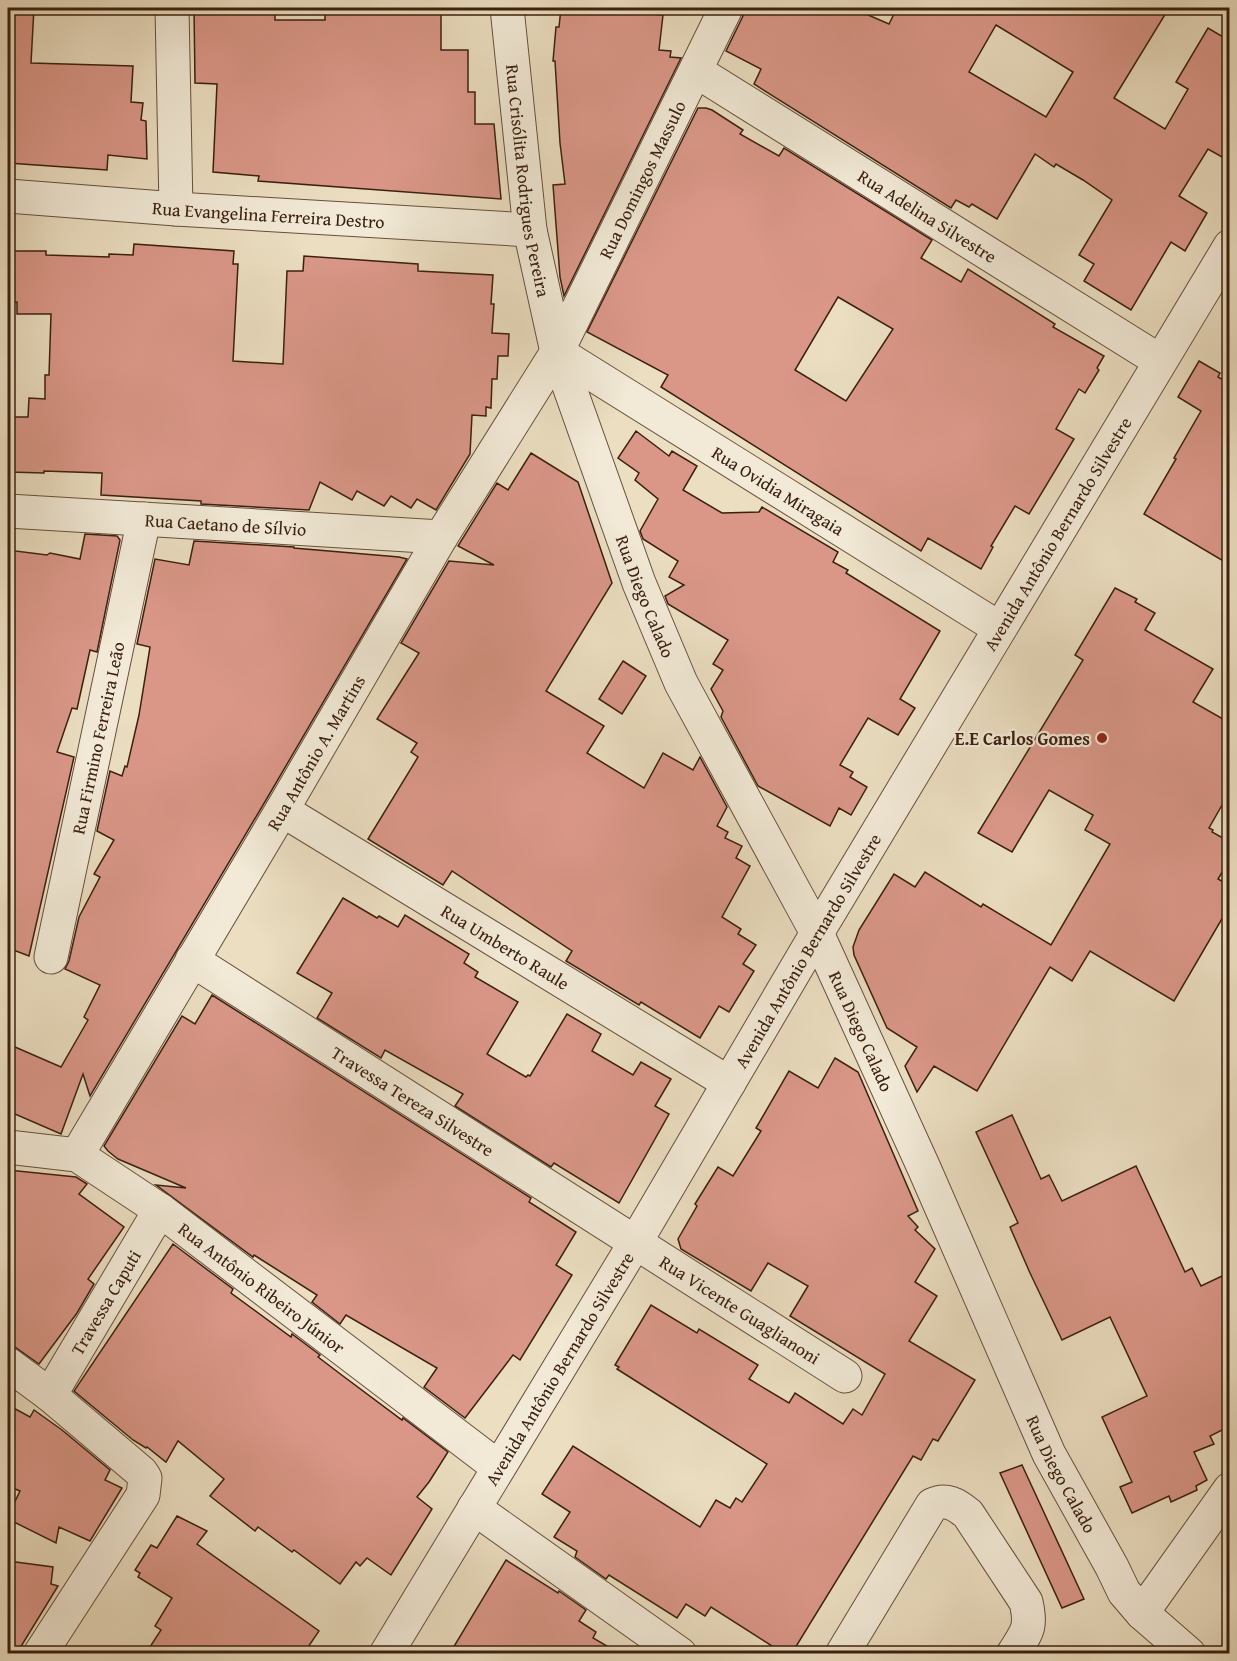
<svg xmlns="http://www.w3.org/2000/svg" width="1237" height="1661" viewBox="0 0 1237 1661" font-family="'Gentium Book Plus',serif">
<style>
.building{fill:#da9788;stroke:#3b200f;stroke-width:1.5;fill-rule:evenodd}
.lines{fill:none;stroke-linecap:round;stroke-linejoin:round}
.minor-casing{stroke:#67503c;stroke-width:35}
.minor{stroke:#f2ead7;stroke-width:33}
.poi-dot{fill:#8f2418;stroke:#f2ead7;stroke-width:2}
.labels{text-anchor:middle;dominant-baseline:central;stroke-width:4.5;stroke-linejoin:round;paint-order:stroke}
.street-label{font-size:18px;fill:#3b200f;stroke:#f2ead7}
.poi-label{font-size:18px;font-weight:bold;fill:#3b200f;stroke:#f2ead7;text-anchor:end}
</style>
<rect width="100%" height="100%" fill="#ebdec1"/>
<filter id="stains"><feTurbulence type="fractalNoise" baseFrequency=".00333" numOctaves="4"/><feColorMatrix values="0 0 0 0 .2 0 0 0 0 .09 0 0 0 0 .02 0 0 0 .5 -.17"/></filter>
<radialGradient id="worn" r=".72"><stop offset=".6" stop-color="#630" stop-opacity="0"/><stop offset="1" stop-color="#630" stop-opacity=".3"/></radialGradient>
<!-- building -->
<g class="building">
<path d="M8 8H34L31 63 133 66 131 102 143 103 141 120 146 121 147 159 108 155 107 170 8 163Z"/>
<path d="M194 8H275V20H325V8H441V50H468V92H475V124H494L501 199 258 181 259 176 213 172 217 84 195 83Z"/>
<path d="M561 8H614V10L663 15 659 50 671 51 670 57 681 58 564 296 560 277 553 185 565 184 560 143 555 61H553L556 27H559Z"/>
<path d="M745 8H852L889 24 897 8H1169L1114 98 1165 129 1188 89 1176 82 1208 28 1230 41V143L1222 157 1208 149 1179 196 1207 213 1185 251 1171 242 1131 310 1084 281 1094 264 1079 255 1112 200 1083 180 1056 164 1054 167 1035 154 997 219 972 204 969 207 956 200 951 208 754 84 761 69 726 51 743 16ZM996 25 1073 72 1046 117 969 72Z"/>
<path d="M698 108H706L712 110 743 130 740 134 779 156 784 148 932 240 921 258 961 282 968 269 1055 324 1053 327 1104 356 1097 368 1099 370 1085 393 1079 389 1056 429 1074 439 1029 514 1015 506 991 546 993 547 981 569 928 538 921 551 661 387 668 375 587 332ZM838 297 893 329 846 401 795 370Z"/>
<path d="M134 244 234 251 233 264H238L233 361 283 364 287 271H303L304 256 418 264V271L493 275 491 304H494L492 333 509 334 508 356H498L497 379H492L491 408 486 407V416L472 415 470 454 436 510 417 499 411 508 391 496 384 506 357 491 352 500 320 482 309 510 201 504V501L101 495 102 473 44 471V473L8 472V423H14V417H28L29 398 45 399V375H49L51 314H17V302L9 303 10 251H46V255L109 257V254L133 255Z"/>
<path d="M1199 361 1220 373 1218 377 1230 384V565L1144 514 1176 459 1174 458 1201 411 1178 397Z"/>
<path d="M636 431 669 456 672 451 697 466 683 490 722 513 759 512 762 507 838 552 833 562 848 570 846 573 940 631 900 699 915 708 898 735 868 718 840 765 853 772 850 777 867 787 851 815 839 808 830 826 758 786 721 717 723 711 711 689 723 670 713 664 728 640 668 604 665 596 684 585 669 577 678 561 643 539 640 531 658 499 635 480 639 473 618 458Z"/>
<path d="M531 453 578 482 612 583 546 691 604 726 587 753 644 788 663 753 693 770 700 757 727 807 717 826 728 832 725 838 742 846 736 858 750 866 722 917 741 929 738 934 756 945 743 964 754 971 729 1012 719 1006 700 1038 641 1002 639 1005 566 961 572 951 452 871 443 885 368 839 418 757 411 752 417 743 377 719 419 653 401 643 449 561 494 565 458 546 497 483 508 490Z"/>
<path d="M85 534 117 536 120 540 97 652 90 650 77 709 72 708 57 752 74 757 29 956 8 948V550L47 555 50 553 80 559Z"/>
<path d="M194 541 294 547V548L399 557 407 559 266 800 90 1096 83 1074 61 1134 8 1111V1044L61 1067 88 1020 84 1017 100 985 65 969 69 961 79 917 100 877 94 874 114 840 97 831 110 771 122 776 125 766 127 767 139 715 150 647 137 644 155 559 189 565Z"/>
<path d="M1115 588 1137 599 1135 602 1155 613 1145 630 1213 669 1193 702 1230 723V791L1209 828 1213 830 1212 832 1230 842V859L1218 879 1230 886V905L1174 1001 1090 951 1072 981 1050 967 977 1091 934 1066 917 1092 905 1066 917 1047 887 1028 854 955 853 947 859 930 894 874 915 887 925 872 981 907 983 904 1051 945 1110 844 1085 830 1093 815 1049 790 1012 852 978 833 1083 660 1075 655Z"/>
<path d="M623 661 646 676 622 714 599 699Z"/>
<path d="M343 898 377 918 379 916 398 927 405 915 469 954 464 963 478 972 475 977 518 1002 487 1054 526 1077 528 1075 530 1076 567 1014 601 1034 592 1051 633 1075 641 1062 671 1079 655 1106 669 1114 619 1203 554 1163 551 1167 455 1106 463 1094 385 1050 381 1058 317 1018 332 993 297 973Z"/>
<path d="M212 995 531 1198 529 1202 576 1232 556 1265 572 1275 520 1360 513 1355 465 1418 424 1387 437 1368 346 1315 340 1324 312 1302 317 1295 254 1255 253 1257 156 1185 186 1188 118 1159 108 1151 104 1146 182 1016 195 1024Z"/>
<path d="M835 1058 858 1072 918 1211 908 1216 918 1227 915 1230 935 1249 915 1282 937 1296 909 1341 975 1380 938 1441 933 1439 921 1460 913 1456 792 1653H783L711 1607 705 1616 686 1604 677 1618 609 1575 606 1579 575 1557 577 1551 554 1537 570 1512 542 1494 573 1446 700 1527 716 1500 730 1508 736 1498 742 1502 767 1464 617 1369 619 1367 615 1365 651 1305 697 1333 699 1329 758 1365 749 1379 789 1403 795 1393 843 1424 853 1409 862 1415 885 1374 790 1316 808 1286 768 1263 751 1291 681 1249 678 1239 697 1206 695 1204 718 1167 733 1176 761 1131 756 1128 789 1071 818 1088Z"/>
<path d="M1012 1115 1041 1179 1049 1175 1062 1201 1136 1166 1185 1272 1192 1268 1201 1286 1222 1276 1230 1296V1426L1210 1436 1214 1444 1194 1452 1207 1480 1196 1486 1197 1490 1171 1502 1169 1496 1132 1513 1120 1487 1132 1482 1102 1417 1147 1396 1110 1317 1062 1340 1030 1273 1010 1227 1018 1223 976 1132Z"/>
<path d="M8 1170 76 1177 87 1184 79 1194 124 1227 88 1279 94 1284 77 1313 39 1364 8 1342Z"/>
<path d="M173 1244 233 1289 231 1293 291 1337 292 1334 320 1355 318 1357 343 1376 402 1420 403 1418 448 1452 429 1482 417 1497 432 1509 391 1575 367 1558 360 1566 356 1562 340 1584 294 1550 292 1552 258 1527 255 1531 210 1496 224 1479 178 1441 166 1462 147 1447 146 1448 133 1440 74 1391Z"/>
<path d="M8 1405 30 1417 34 1410 62 1430 110 1470 105 1480 122 1488 90 1541 59 1527 56 1543 8 1519V1516L20 1491 8 1486Z"/>
<path d="M1022 1465 1084 1599 1062 1608 1000 1473Z"/>
<path d="M177 1516 207 1531 197 1544 319 1631 304 1653H146L161 1630 155 1626 172 1598 138 1577 140 1573 135 1570 151 1545 157 1548Z"/>
<path d="M506 1560 558 1593 559 1591 586 1610 579 1621 596 1632 593 1638 619 1653H450Z"/>
<path d="M8 1561 53 1567 51 1584 58 1586 17 1653H8Z"/>
</g>
<g class="lines">
<!-- minor casing -->
<g class="minor-casing">
<g id="minor">
<path d="M172 8 176 209"/>
<path id="s1" d="M507 8 530 230 557 352 639 583 681 683 817 933 924 1168 1049 1454 1112 1567 1124 1592 1142 1613 1189 1654"/>
<path id="s2" d="M696 71 1160 361"/>
<path id="s3" d="M8 196 176 209 530 230"/>
<path id="s4" d="M557 352 999 628"/>
<path id="s5" d="M8 511 441 537"/>
<path id="s6" d="M282 810 729 1083"/>
<path id="s7" d="M51 957 144 519"/>
<path id="s8" d="M192 960 845 1376"/>
<path id="s9" d="M8 1147 77 1155 160 1210 498 1467"/>
<path id="s10" d="M77 1155 282 810 441 537 557 352 726 8"/>
<path d="M8 1364 50 1395 141 1472 145 1478 143 1495 40 1654"/>
<path id="s11" d="M50 1395 160 1210"/>
<path d="M474 1508 680 1654"/>
<path d="M1142 1613 1230 1489"/>
<path id="s12" d="M386 1654 635 1243 817 933 1230 246"/>
<path d="M842 1654 932 1505C946 1498 956 1504 968 1514L1026 1602C1032 1628 1027 1632 1013 1654"/>
</g>
</g>
<!-- minor -->
<use href="#minor" class="minor"/>
</g>
<!-- markers -->
<circle class="poi-dot" cx="1102" cy="738" r="6"/>
<g class="labels">
<!-- street labels -->
<g class="street-label">
<text stroke="none"><textPath href="#s1" startOffset="174">Rua Crisólita Rodrigues Pereira</textPath></text>
<text stroke="none"><textPath href="#s10" startOffset="1128">Rua Domingos Massulo</textPath></text>
<text stroke="none"><textPath href="#s3" startOffset="261">Rua Evangelina Ferreira Destro</textPath></text>
<text stroke="none"><textPath href="#s2" startOffset="273">Rua Adelina Silvestre</textPath></text>
<text stroke="none"><textPath href="#s4" startOffset="261">Rua Ovidia Miragaia</textPath></text>
<text stroke="none"><textPath href="#s5" startOffset="218">Rua Caetano de Sílvio</textPath></text>
<text stroke="none"><textPath href="#s12" startOffset="1306">Avenida Antônio Bernardo Silvestre</textPath></text>
<text stroke="none"><textPath href="#s1" startOffset="608">Rua Diego Calado</textPath></text>
<text stroke="none"><textPath href="#s7" startOffset="224">Rua Firmino Ferreira Leão</textPath></text>
<text stroke="none"><textPath href="#s10" startOffset="468">Rua Antônio A. Martins</textPath></text>
<text stroke="none"><textPath href="#s6" startOffset="262">Rua Umberto Raule</textPath></text>
<text stroke="none"><textPath href="#s12" startOffset="820">Avenida Antônio Bernardo Silvestre</textPath></text>
<text stroke="none"><textPath href="#s1" startOffset="1094">Rua Diego Calado</textPath></text>
<text stroke="none"><textPath href="#s8" startOffset="262">Travessa Tereza Silvestre</textPath></text>
<text stroke="none"><textPath href="#s9" startOffset="297">Rua Antônio Ribeiro Júnior</textPath></text>
<text stroke="none"><textPath href="#s11" startOffset="108">Travessa Caputi</textPath></text>
<text stroke="none"><textPath href="#s8" startOffset="650">Rua Vicente Guaglianoni</textPath></text>
<text stroke="none"><textPath href="#s12" startOffset="334">Avenida Antônio Bernardo Silvestre</textPath></text>
<text stroke="none"><textPath href="#s1" startOffset="1580">Rua Diego Calado</textPath></text>
</g>
<!-- poi labels -->
<g class="poi-label">
<text x="1090" y="738">E.E Carlos Gomes</text>
</g>
</g>
<!-- margin -->
<rect width="1237" height="1661" fill="none" stroke="#ebdec1" stroke-width="30"/>
<rect x="9" y="9" width="1219" height="1643" fill="none" stroke="#3b200f" stroke-width="3"/>
<rect x="15" y="15" width="1207" height="1631" fill="none" stroke="#3b200f" stroke-width="1.5"/>
<rect width="100%" height="100%" filter="url(#stains)"/>
<rect width="100%" height="100%" fill="url(#worn)"/>
</svg>
